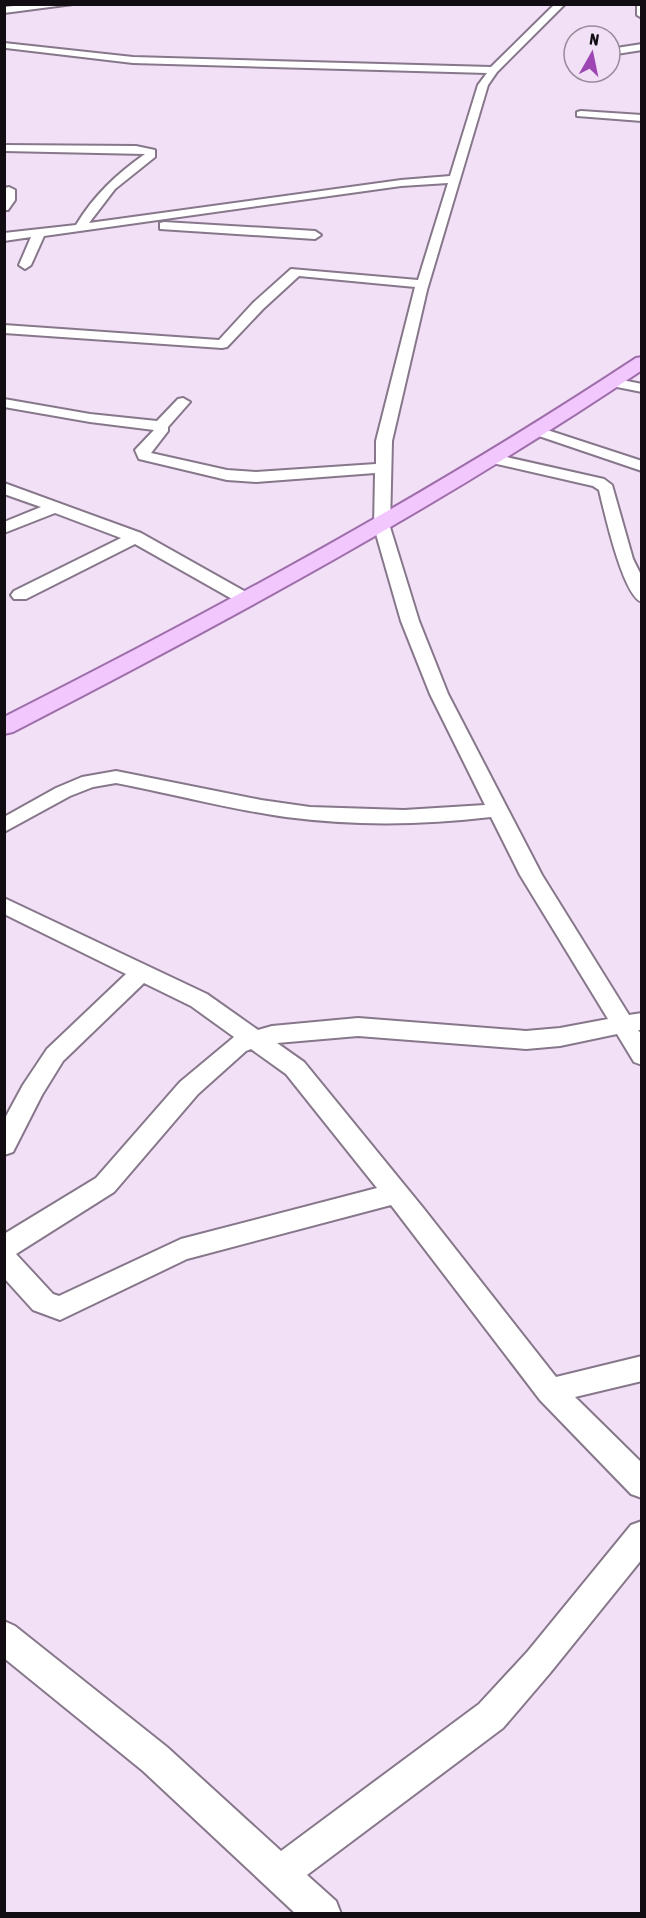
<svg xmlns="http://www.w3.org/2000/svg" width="646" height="1918" viewBox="0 0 646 1918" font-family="'Asap Condensed',sans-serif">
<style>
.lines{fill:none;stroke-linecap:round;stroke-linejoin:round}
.minor-casing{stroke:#86778a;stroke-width:4}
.major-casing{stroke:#9e6eaa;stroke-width:4}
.minor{fill:#fff;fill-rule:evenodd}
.major{fill:#f2c7fd;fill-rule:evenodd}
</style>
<rect width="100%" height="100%" fill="#f2e0f6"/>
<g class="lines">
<!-- minor casing -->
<g class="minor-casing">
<g id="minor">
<path d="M34 4H73L4 13V7Z"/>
<path d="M555 4H565L497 72 488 85 427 290 392 441 390 527 419 621 448 694 542 875 629 1015 642 1013V1030H638L642 1035V1065L634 1062 617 1034 560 1046 526 1049 358 1036 277 1043 304 1062 424 1209 556 1377 642 1356V1381L575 1397 642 1463V1498L631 1494 540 1400 391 1205 187 1259 60 1320 33 1310 4 1278V1234L96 1178 180 1082 234 1037 191 1006 144 983 63 1061 42 1095 13 1152 4 1155V1120L23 1085 47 1049 126 974 4 914V898L207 994 258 1030 272 1026 358 1018 526 1031 560 1028 608 1019 520 875 491 817C423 825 354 826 286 817 229 809 173 794 116 783L93 787 70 796 4 832V817L56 788 82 777 116 771 261 800 310 807 404 810 485 805 430 694 401 621 374 527 375 473 256 482 227 480 139 459 135 450 154 430 90 422 4 407V399L90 414 157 421 178 399 183 398 190 402 168 427V431L151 453 227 470 256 472 376 464V441L415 287 299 276 263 309 227 347 222 348 4 333V325L219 340 253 303 291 269 418 280 448 183 401 186 44 236 31 265 25 269 19 265 31 237 4 241V233L76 225C94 195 117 174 145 154L4 151V145L136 146 155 150V157L115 189 89 223 401 180 450 176 478 85 487 73 133 63 6 48 4 43 133 57 491 67ZM251 1049 286 1074 377 1188 181 1239 59 1296 53 1294 16 1254 114 1192 198 1094 246 1051Z"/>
<path d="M637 4H642V18L637 15Z"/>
<path d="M642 44V50L610 55V49Z"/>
<path d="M581 111 642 115V121L577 116V112Z"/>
<path d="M9 187 15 190V200L8 210H4V188Z"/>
<path d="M164 222 315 231 321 235 315 239 160 229V223Z"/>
<path d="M612 378 642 384V392L607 385 605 382 607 379Z"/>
<path d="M538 427 642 461V471L533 434 531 431 533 428Z"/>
<path d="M493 454 604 479 612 485 633 559 642 577V602C623 597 604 510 599 490L593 486 488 462 485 459 488 456Z"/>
<path d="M4 483 141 533 253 596 256 600 253 604H241L135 544 26 599H14L11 595 14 591 121 538 55 513 4 533V522L41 507 4 494Z"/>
<path d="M642 1521V1559L550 1673 503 1728 307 1875 336 1901 341 1914H296L143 1771 4 1658V1621L15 1626 167 1747 281 1851 479 1704 528 1651 631 1525Z"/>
</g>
</g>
<!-- major casing -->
<g class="major-casing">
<path id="major" d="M642 357V370C440 506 228 621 13 732L4 734V717C221 607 433 492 636 358Z"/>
</g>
<!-- minor -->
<use href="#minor" class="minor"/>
<!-- major -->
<use href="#major" class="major"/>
</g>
<!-- border -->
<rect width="646" height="1918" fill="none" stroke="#120c13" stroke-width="12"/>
<!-- north arrow -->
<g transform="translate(592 54) rotate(9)"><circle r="28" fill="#f2e0f6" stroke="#988b9b" stroke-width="1.5"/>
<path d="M0-4.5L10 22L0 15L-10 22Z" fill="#9d46b3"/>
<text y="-9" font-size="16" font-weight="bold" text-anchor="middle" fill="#120c13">N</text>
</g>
</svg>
